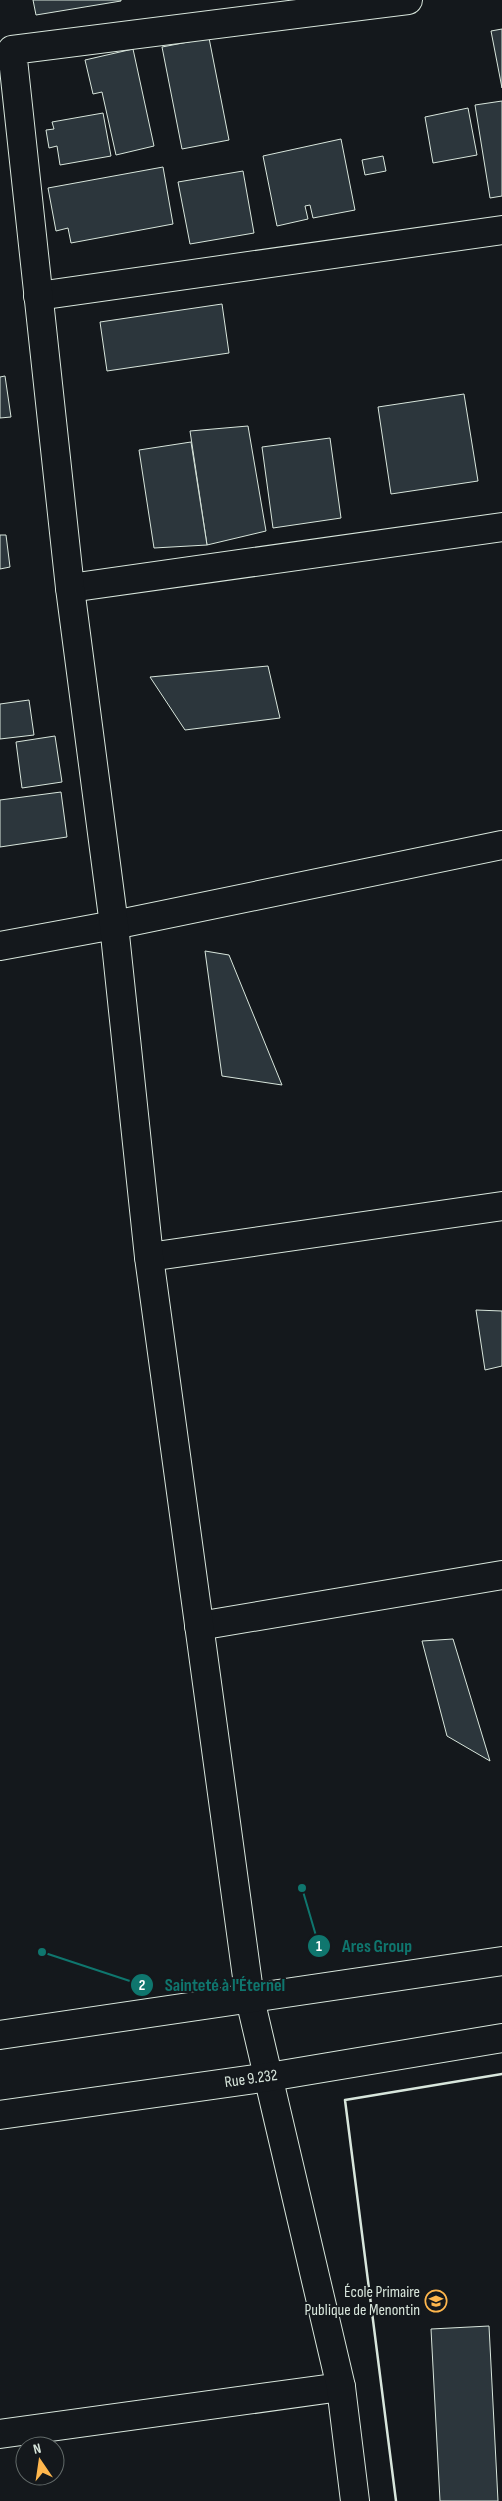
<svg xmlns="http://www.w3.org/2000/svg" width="502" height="2501" viewBox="0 0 502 2501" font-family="'Sofia Sans Condensed',sans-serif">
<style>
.building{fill:#2c363c;stroke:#d8e6dc}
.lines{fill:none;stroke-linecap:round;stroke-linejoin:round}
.minor-casing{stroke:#d8e6dc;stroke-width:30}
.tertiary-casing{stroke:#d8e6dc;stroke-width:30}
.minor{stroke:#14181c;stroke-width:28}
.tertiary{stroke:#14181c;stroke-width:28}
.wall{stroke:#d8e6dc;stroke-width:2.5}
.labels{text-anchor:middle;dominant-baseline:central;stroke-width:4;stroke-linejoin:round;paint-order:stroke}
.street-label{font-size:16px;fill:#d8e6dc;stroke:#14181c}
.poi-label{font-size:16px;fill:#d8e6dc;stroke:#14181c;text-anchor:end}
.leader{fill:none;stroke:#0f766e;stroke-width:2}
.callout-dot{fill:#0f766e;stroke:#14181c;stroke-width:2}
.mark-label{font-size:15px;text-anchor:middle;font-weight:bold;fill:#fff}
.callout-label{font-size:18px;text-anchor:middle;font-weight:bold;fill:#0f766e;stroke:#14181c;stroke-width:4;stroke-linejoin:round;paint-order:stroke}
</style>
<rect width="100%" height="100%" fill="#14181c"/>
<!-- building -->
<g class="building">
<path d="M33 0H121V1L36 15Z"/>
<path d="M502 29V88L491 31Z"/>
<path d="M209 38 229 140 182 149 162 47Z"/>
<path d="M133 49 154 146 116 155 102 92 93 94 85 60Z"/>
<path d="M502 101V196L490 198 475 105Z"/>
<path d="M468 108 477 155 433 163 425 117Z"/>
<path d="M103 113 111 156 60 165 57 146 49 148 46 130 54 129 52 122Z"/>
<path d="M341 139 355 210 313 218 310 205 305 206 308 219 277 226 263 156Z"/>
<path d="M383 156 386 171 365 175 362 160Z"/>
<path d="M163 167 173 224 71 243 68 228 56 231 48 188Z"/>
<path d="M243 171 254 233 190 244 178 182Z"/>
<path d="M222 304 229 353 107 371 100 322Z"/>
<path d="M5 376 11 417 0 418V377Z"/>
<path d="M464 394 478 481 391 494 378 407Z"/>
<path d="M248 426 266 531 207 545 190 431Z"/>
<path d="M330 438 341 518 273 528 262 447Z"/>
<path d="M191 442 207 545 154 548 139 450Z"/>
<path d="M0 535H6L10 567 0 569Z"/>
<path d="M268 666 280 718 185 730 150 677Z"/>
<path d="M29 700 34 735 0 739V704Z"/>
<path d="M55 736 62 782 22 788 16 742Z"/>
<path d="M61 792 67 837 0 847V800Z"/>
<path d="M205 951 229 955 282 1085 222 1076Z"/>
<path d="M476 1310 502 1311V1366L485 1370Z"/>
<path d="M453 1639 490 1761 447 1736 422 1641Z"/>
<path d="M489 2326 498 2501H440L431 2329Z"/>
</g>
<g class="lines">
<!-- minor casing -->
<g class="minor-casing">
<g id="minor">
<path d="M38 296 502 230"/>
<path d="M70 588 502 527"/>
<path d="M0 946 114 925 502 845"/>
<path d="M149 1257 502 1206"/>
<path d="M199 1626 502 1575"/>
<path d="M0 2434 341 2387"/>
<path d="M355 2501 341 2387 250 1999 149 1257 114 925 70 588 12 50 408 0"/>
</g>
</g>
<!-- tertiary casing -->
<g class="tertiary-casing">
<g id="tertiary">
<path d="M0 2035 502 1961"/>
<path d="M0 2115 269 2077 502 2038"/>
</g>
</g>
<!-- minor -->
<use href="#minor" class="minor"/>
<!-- tertiary -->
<use href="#tertiary" class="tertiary"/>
<!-- wall -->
<path class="wall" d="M396 2501 345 2100 502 2074"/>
</g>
<!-- icons -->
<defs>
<g id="school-ring" transform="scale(1.125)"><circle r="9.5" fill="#14181c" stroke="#ffb74d" stroke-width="1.5"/><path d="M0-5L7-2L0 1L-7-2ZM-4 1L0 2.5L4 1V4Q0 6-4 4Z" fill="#ffb74d"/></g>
</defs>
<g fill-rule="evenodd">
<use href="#school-ring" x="436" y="2301"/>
</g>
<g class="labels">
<!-- street labels -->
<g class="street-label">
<text transform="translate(251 2079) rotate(-8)">Rue 9.232</text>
</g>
<!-- poi labels -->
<g class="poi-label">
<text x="420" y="2292">École Primaire<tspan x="420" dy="18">Publique de Menontin</tspan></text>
</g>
</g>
<!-- callouts -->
<path class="leader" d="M302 1888L319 1946M42 1952L142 1985"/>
<g class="callout-dot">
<circle cx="302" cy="1888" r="5"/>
<circle cx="42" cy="1952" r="5"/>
<circle cx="319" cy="1946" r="12"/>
<circle cx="142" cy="1985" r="12"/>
</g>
<g class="mark-label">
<text x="319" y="1951">1</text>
<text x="142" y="1990">2</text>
</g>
<g class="callout-label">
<text x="377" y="1952">Ares Group</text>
<text x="225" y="1991">Sainteté à l'Éternel</text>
</g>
<!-- north arrow -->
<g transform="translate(40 2461) rotate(347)"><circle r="24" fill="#14181c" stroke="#626a69"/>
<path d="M0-4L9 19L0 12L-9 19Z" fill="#ffb74d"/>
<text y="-8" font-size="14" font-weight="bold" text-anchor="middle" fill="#d8e6dc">N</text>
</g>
</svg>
